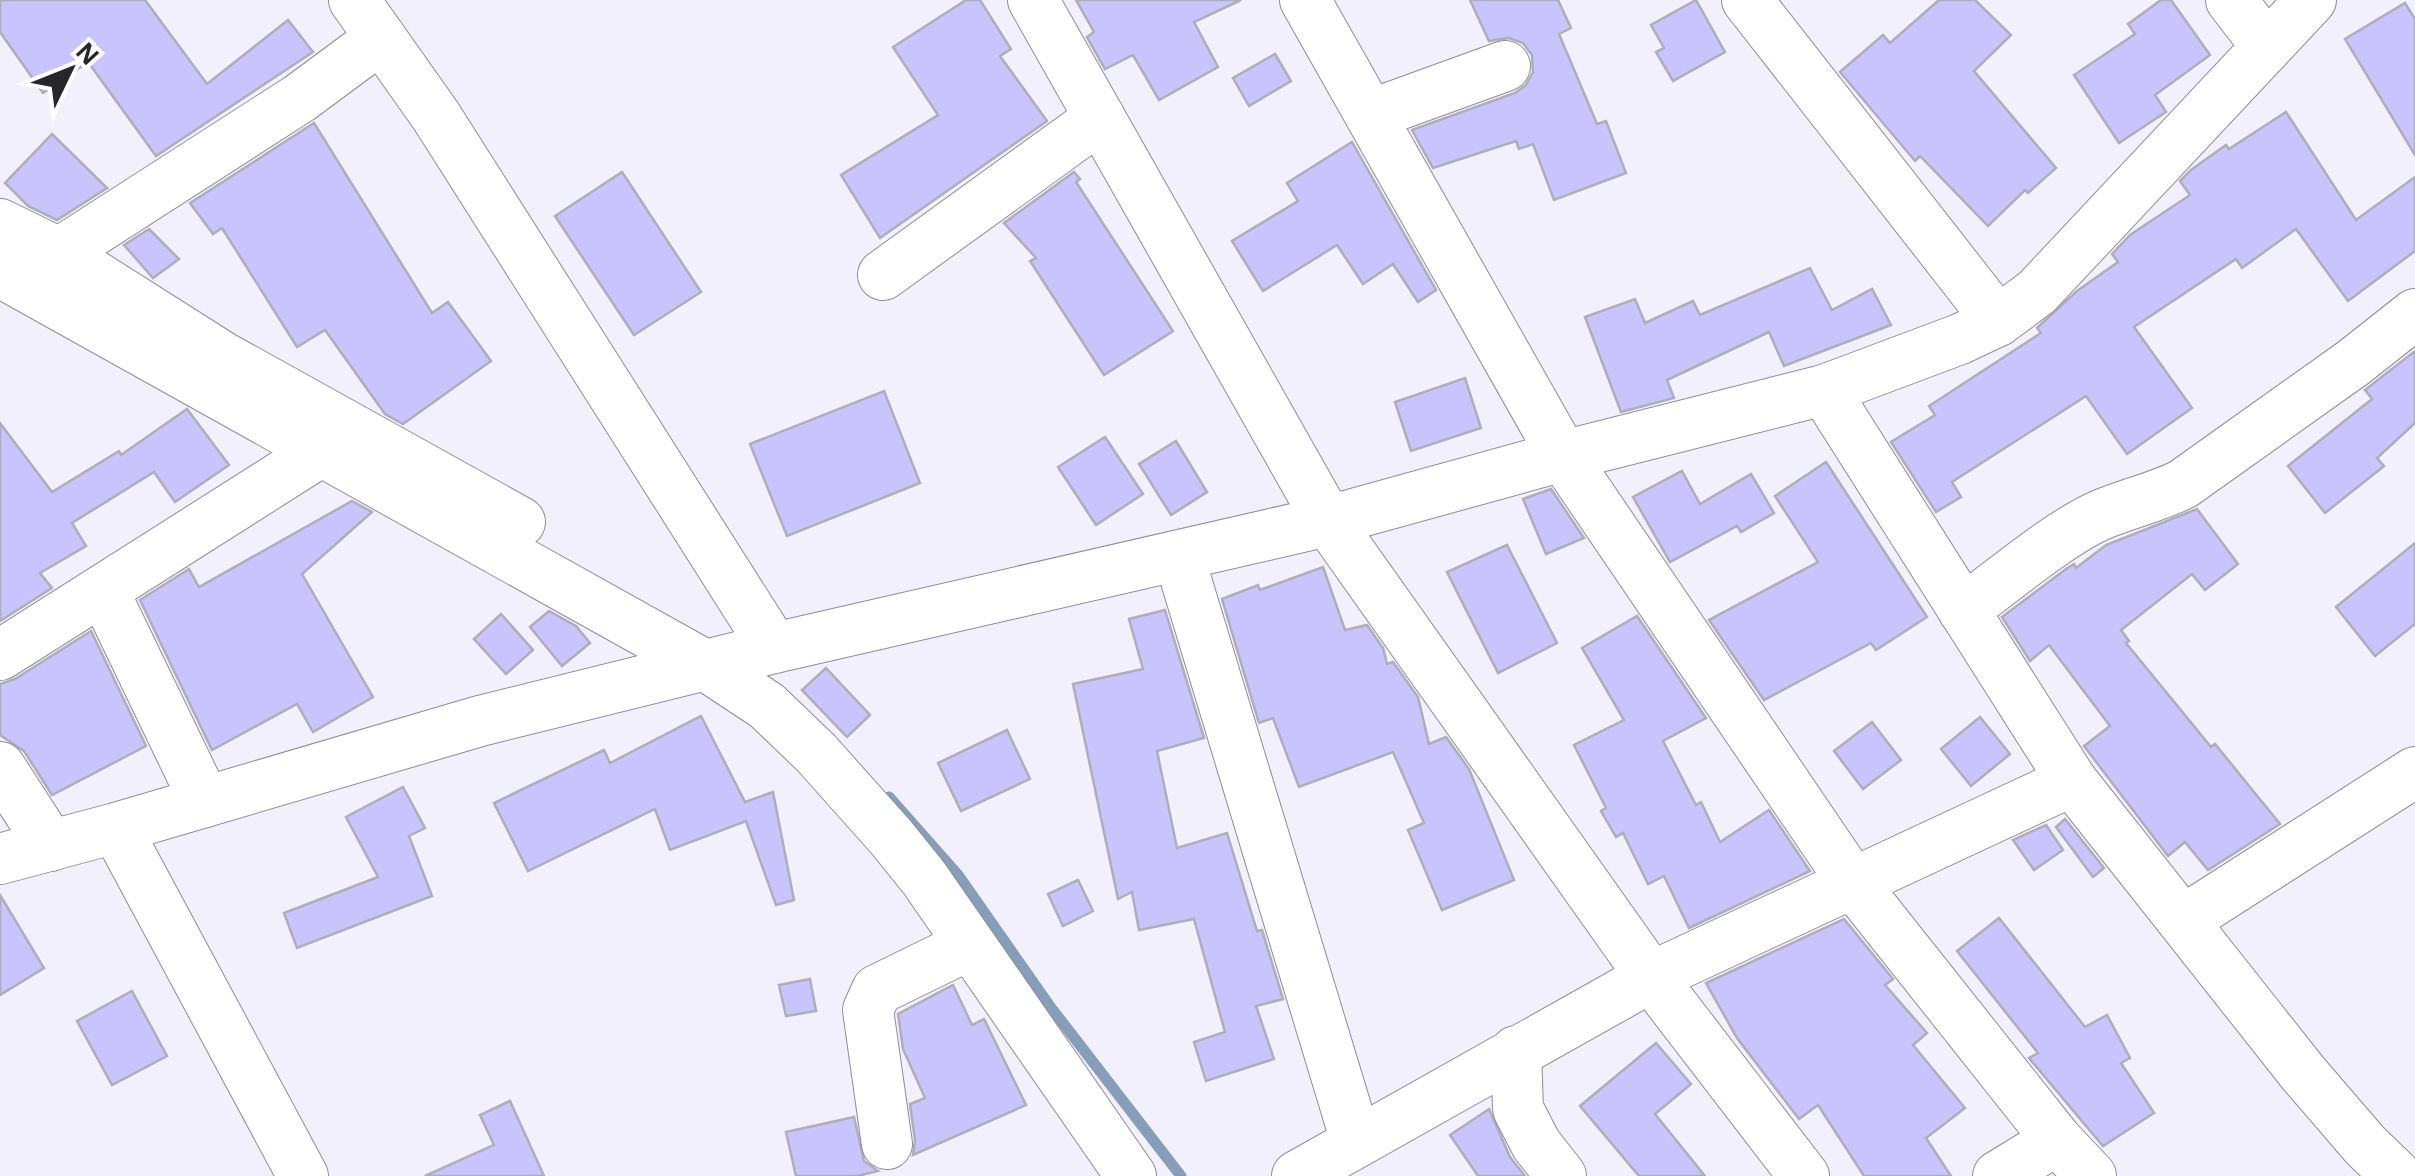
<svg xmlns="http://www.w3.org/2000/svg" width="2415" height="1176" viewBox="0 0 2415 1176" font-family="'Alegreya Sans',sans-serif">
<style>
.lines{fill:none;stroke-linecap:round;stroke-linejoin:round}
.stream{stroke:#889eb8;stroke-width:11}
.building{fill:#c9c4fe;stroke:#aeaeb8;stroke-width:2.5}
.minor-casing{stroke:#8e8d97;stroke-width:52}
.minor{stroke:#fff;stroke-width:50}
</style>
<rect width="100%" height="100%" fill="#f1f0fc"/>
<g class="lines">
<!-- stream -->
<path class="stream" d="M889 797 958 875 1049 1005 1181 1176"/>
</g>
<!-- building -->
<g class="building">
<path d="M0 0H145L207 84 288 20 313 52 156 156 88 62 43 93 0 32Z"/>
<path d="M966 0H980L1011 49 1000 56 1047 121 880 238 841 175 938 115 893 47Z"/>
<path d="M1076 0H1241L1194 22 1218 67 1159 100 1133 55 1105 69 1087 37 1094 32Z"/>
<path d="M1470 0H1558L1571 28 1559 34 1597 124 1606 121 1626 173 1554 200 1533 144 1519 149 1516 141 1433 168 1412 130 1515 93 1526 85 1533 72 1532 55 1523 43 1509 38 1489 41Z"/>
<path d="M1696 0 1725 52 1673 81 1656 52 1664 48 1651 25Z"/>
<path d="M1939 0H1975L2011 35 1974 71 2056 168 2028 193 2025 190 1988 226 1920 156 1915 161 1840 72 1883 35 1890 43Z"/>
<path d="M2161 0H2171L2210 55 2155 95 2166 112 2119 143 2074 75 2135 34 2128 24Z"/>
<path d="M2405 3 2415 19V155L2345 39Z"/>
<path d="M1275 54 1291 81 1249 106 1233 78Z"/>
<path d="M2286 112 2356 220 2415 177V251L2348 301 2296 229 2242 268 2236 259 2134 327 2192 408 2127 454 2086 396 1952 482 1961 497 1936 512 1891 442 1935 415 1929 406 2041 333 2037 328 2077 291 2118 262 2112 254 2130 235 2190 195 2180 181 2191 170 2226 145 2229 149Z"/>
<path d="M314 123 432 313 448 302 491 361 403 424 385 414 325 330 297 347 222 228 213 234 190 203Z"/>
<path d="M52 134 107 188 57 220 28 206 5 183Z"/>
<path d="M1352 142 1436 290 1418 302 1393 264 1363 284 1337 245 1263 291 1232 241 1298 201 1287 183Z"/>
<path d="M622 172 701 292 634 335 555 216Z"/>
<path d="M1074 172 1080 179 1076 182 1173 331 1104 375 1030 261 1036 258 1004 223Z"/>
<path d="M149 229 179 259 153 278 124 245Z"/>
<path d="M1810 268 1832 310 1872 289 1891 325 1784 366 1769 332 1667 380 1674 398 1621 412 1585 317 1635 299 1645 323 1693 301 1700 315Z"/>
<path d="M2415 351V423L2377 458 2384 466 2325 513 2288 466 2372 399 2365 390Z"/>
<path d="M1465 378 1481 428 1411 451 1395 402Z"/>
<path d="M884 391 920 483 787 536 750 444Z"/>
<path d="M187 409 229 465 175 502 154 472 72 523 86 546 40 573 52 588 0 621V423L52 492 119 451 121 455Z"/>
<path d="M1105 437 1143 494 1096 525 1058 467Z"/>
<path d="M1176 441 1207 492 1171 515 1139 464Z"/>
<path d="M1826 462 1927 617 1876 650 1871 643 1764 700 1709 620 1818 562 1775 496Z"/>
<path d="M1682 471 1700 504 1751 474 1774 513 1741 532 1737 526 1670 562 1633 497Z"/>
<path d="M1551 489 1584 538 1546 554 1523 499Z"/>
<path d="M352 501 372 512 302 574 373 697 313 732 297 704 212 750 140 600 189 569 199 587Z"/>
<path d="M2197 509 2238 564 2205 590 2192 574 2121 630 2129 641 2126 643 2211 747 2215 744 2280 824 2208 870 2185 842 2168 856 2084 746 2110 726 2049 645 2030 661 2002 617 2066 569 2074 564 2076 568 2106 545Z"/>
<path d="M2415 543V624L2375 656 2336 607Z"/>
<path d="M1507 545 1557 643 1498 673 1447 572Z"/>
<path d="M1323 567 1345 630 1367 625 1383 648 1387 664 1393 662 1418 697 1429 744 1446 737 1469 769 1514 880 1442 910 1408 830 1424 823 1393 752 1299 787 1273 718 1259 723 1222 599 1258 585 1260 590Z"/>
<path d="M1165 610 1204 738 1157 751 1177 848 1227 833 1257 931 1262 930 1283 999 1256 1006 1274 1059 1206 1081 1194 1042 1225 1032 1194 919 1139 930 1132 892 1118 899 1073 684 1143 669 1129 619Z"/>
<path d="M549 611 576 626 590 643 562 666 530 627Z"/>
<path d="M501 614 533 650 506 674 474 639Z"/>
<path d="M1637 616 1706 718 1663 741 1696 805 1701 802 1720 842 1769 810 1810 871 1689 928 1664 876 1648 884 1623 833 1616 837 1601 811 1606 808 1574 745 1624 720 1582 648Z"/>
<path d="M91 631 146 746 52 795 24 751 0 735V684L15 679Z"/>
<path d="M826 668 870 715 847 737 802 690Z"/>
<path d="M701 716 745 802 773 792 794 900 776 905 746 821 670 850 655 809 528 871 494 803 604 750 610 763Z"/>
<path d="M1980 717 2010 754 1971 786 1941 749Z"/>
<path d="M1872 722 1901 760 1863 789 1834 751Z"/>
<path d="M1007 730 1030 779 961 811 938 763Z"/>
<path d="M403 787 425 828 409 836 432 896 297 948 284 913 378 877 346 817Z"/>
<path d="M2065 819 2104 868 2093 877 2056 827Z"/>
<path d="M2046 825 2063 850 2034 870 2013 840Z"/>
<path d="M1078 880 1093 911 1063 926 1048 894Z"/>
<path d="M0 895 44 968 0 995Z"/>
<path d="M1999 918 2085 1027 2107 1015 2130 1058 2121 1063 2154 1113 2103 1146 2029 1058 2038 1053 1957 951Z"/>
<path d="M1844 919 1893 979 1885 985 1927 1033 1913 1045 1965 1108 1926 1138 1951 1176H1864L1818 1105 1799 1119 1737 1038 1706 983Z"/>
<path d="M810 979 816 1011 786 1016 779 985Z"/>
<path d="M953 985 972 1025 984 1019 1026 1105 913 1155 915 1140 910 1104 925 1098 903 1049 898 1014Z"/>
<path d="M132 991 167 1056 112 1085 77 1021Z"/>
<path d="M1656 1043 1691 1084 1655 1114 1705 1176H1639L1580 1106Z"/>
<path d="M510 1101 544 1176H425L494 1145 480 1115Z"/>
<path d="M1489 1109 1510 1157 1525 1176H1478L1450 1135Z"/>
<path d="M854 1117 864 1161 878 1171 858 1176H796L786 1132Z"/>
</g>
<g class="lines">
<!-- minor casing -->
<g class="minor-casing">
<g id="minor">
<path d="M354 0 436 116 774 648"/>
<path d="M1033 0 1328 521 1651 977 1804 1176"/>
<path d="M1305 0 1563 456 1853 883 2057 1140 2091 1176"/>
<path d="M1747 0 1998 321"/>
<path d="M2231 0 2267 47"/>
<path d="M1370 115 1505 66"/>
<path d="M0 224 59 253 223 357 520 522"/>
<path d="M59 253 300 98 381 38"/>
<path d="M0 272 705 665 767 706 816 753 891 837 924 878 1131 1176"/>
<path d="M883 275 1100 118"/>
<path d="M1824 390 2072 781 2303 1073 2365 1145 2397 1176"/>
<path d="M1179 557 1356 1141"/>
<path d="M103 590 205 802"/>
<path d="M1963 610C2002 582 2060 532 2103 514 2130 503 2157 497 2183 484L2353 363 2415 314"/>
<path d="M0 655 320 452"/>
<path d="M0 767 51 846"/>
<path d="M116 828 303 1176"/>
<path d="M0 859 116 828 480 721 774 648 1328 521 1563 456 1824 390 1960 339 1998 321 2037 292 2311 0"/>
<path d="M2184 920 2415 772"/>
<path d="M1516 1051 1518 1109 1536 1144 1561 1176"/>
<path d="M887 1144 868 1010 877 990 969 945"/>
<path d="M1297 1176 1651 977 2072 781"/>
<path d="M1998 1176 2057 1140"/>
</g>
</g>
<!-- minor -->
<use href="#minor" class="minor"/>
</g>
<!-- north arrow -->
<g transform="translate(70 70) rotate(47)" stroke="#ffffff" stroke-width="8" paint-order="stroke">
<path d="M0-8L18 38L0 25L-18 38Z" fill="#27272b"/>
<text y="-15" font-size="28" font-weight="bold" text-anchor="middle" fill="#27272b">N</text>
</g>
</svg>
